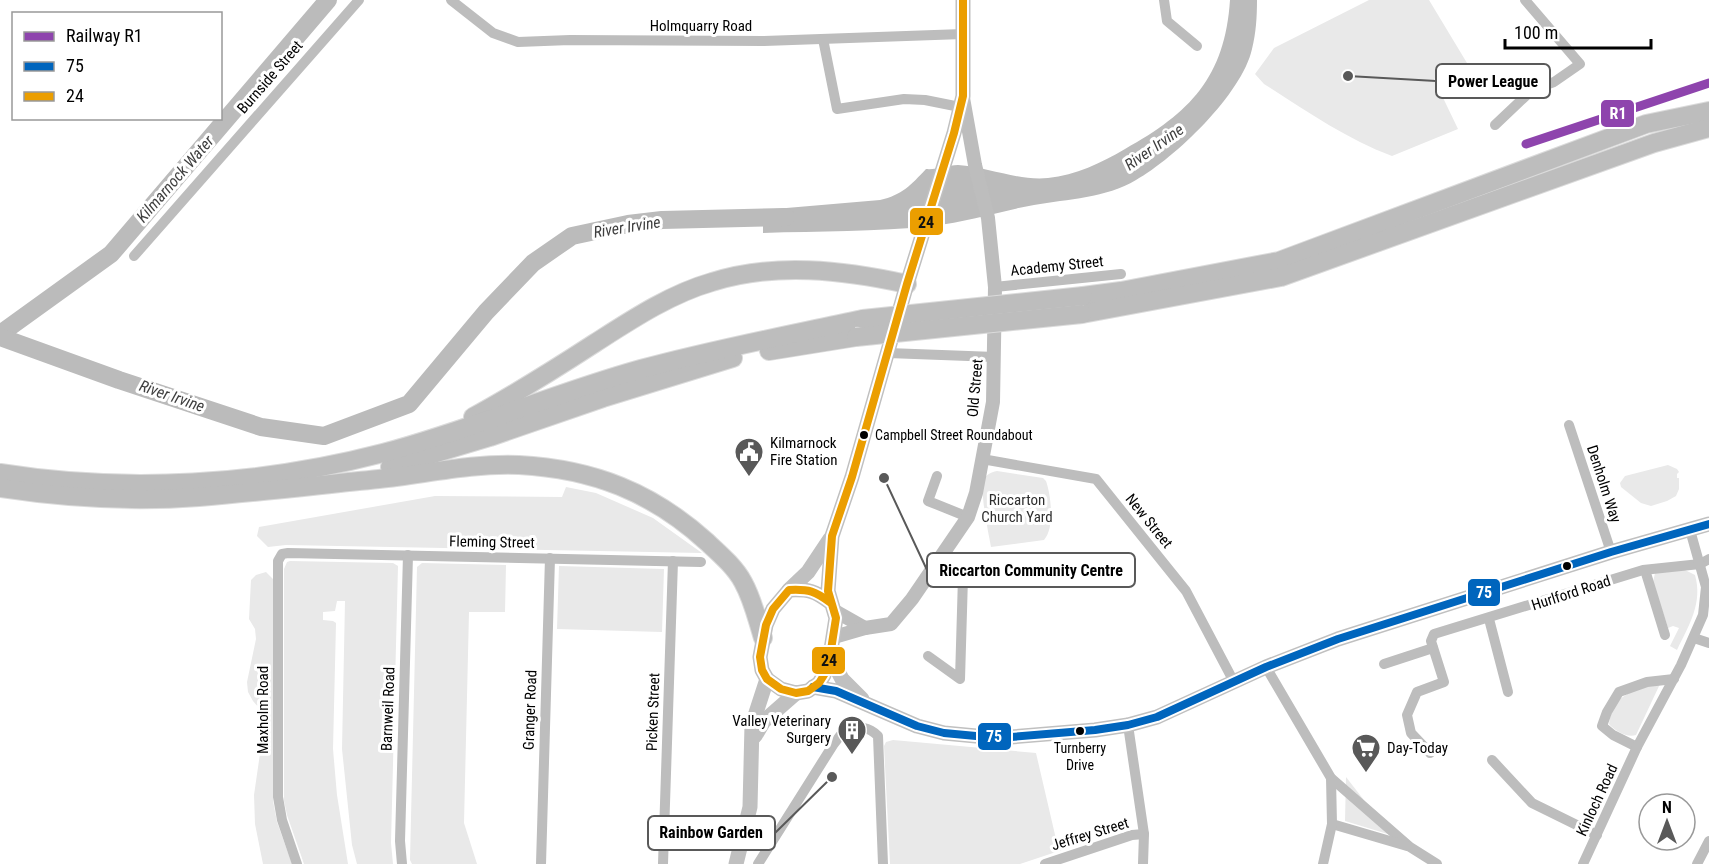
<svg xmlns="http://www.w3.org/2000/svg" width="1709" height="864" viewBox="0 0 1709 864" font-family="'Roboto Condensed',sans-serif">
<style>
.green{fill:#e9e9e9}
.water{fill:#bbb}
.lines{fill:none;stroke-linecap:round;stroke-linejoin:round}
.river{stroke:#bbb;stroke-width:18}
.primary-casing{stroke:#dbdbdb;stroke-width:20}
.minor{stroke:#bdbdbd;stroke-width:10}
.tertiary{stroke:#bdbdbd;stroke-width:14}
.secondary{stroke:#c0c0c0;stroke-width:15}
.primary{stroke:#bdbdbd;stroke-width:18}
.primary-bridge-casing{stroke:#dbdbdb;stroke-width:20;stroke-linecap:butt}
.primary-bridge{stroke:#bdbdbd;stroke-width:18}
.bus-1-casing{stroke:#fff;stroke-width:12}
.bus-2-casing{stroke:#fff;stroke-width:12}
.bus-1{stroke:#0065bd;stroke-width:8}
.bus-2{stroke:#eb9e00;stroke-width:8}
.rail-1-casing{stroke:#fff;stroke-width:14}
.rail-1{stroke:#8e44ad;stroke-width:9}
.bus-dot{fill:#000;stroke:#fff;stroke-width:2}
.labels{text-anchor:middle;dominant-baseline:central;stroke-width:6;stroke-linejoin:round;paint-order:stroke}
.bus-label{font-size:14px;fill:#000;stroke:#fff;text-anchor:start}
.street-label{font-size:15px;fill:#000;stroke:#fff}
.poi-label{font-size:15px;fill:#000;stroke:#fff;text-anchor:start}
.park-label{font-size:15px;fill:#2e2e2e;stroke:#fff}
.water-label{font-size:16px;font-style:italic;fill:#3f3f3f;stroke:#fff}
.leader{fill:none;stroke:#595959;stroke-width:2}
.callout-dot{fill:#595959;stroke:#fff;stroke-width:2}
.callout{fill:#fff;stroke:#595959;stroke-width:2}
.callout-label{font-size:16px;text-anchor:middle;font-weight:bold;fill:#000}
.line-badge{stroke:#fff;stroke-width:2}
.badge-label{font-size:16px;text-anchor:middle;font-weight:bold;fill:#fff}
.pale-badge-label{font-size:16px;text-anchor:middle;font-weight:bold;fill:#111}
</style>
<rect width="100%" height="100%" fill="#fff"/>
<!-- green -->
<g class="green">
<path d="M1369 0H1429L1467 63 1434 79 1458 129 1392 156C1346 139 1305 110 1264 84L1255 74 1274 48Z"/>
<path d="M1668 465 1677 469 1679 472 1677 474V478H1679V489L1676 496 1667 501 1651 506 1641 503 1621 487 1620 483 1625 476Z"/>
<path d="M997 471 1043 478 1046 481C1051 495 1055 528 1044 540L991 547C988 530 981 499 983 483 984 475 991 472 997 471Z"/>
<path d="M566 487 596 493 653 518 702 553 286 545 268 547 257 536 259 527 435 496 562 497Z"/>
<path d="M290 561 393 563 398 566 391 843 393 864H357L352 845 342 749 345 601H337L335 611 323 612V620L333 621 336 623 333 749 337 795 348 864H304L287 815 284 801V569L287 562Z"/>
<path d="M422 563 506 565 505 612H469L464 823 477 864H412L410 860 417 567Z"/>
<path d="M559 566 664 569 662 632 557 629Z"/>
<path d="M1685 570 1695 575C1703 603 1689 625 1677 650L1670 646 1679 628 1673 626 1668 628 1653 582 1655 573Z"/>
<path d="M266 572 273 579V801L277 822 292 864H263L255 824 254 795 265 719 261 710 253 701 248 692 247 682 256 639 255 629 249 619 251 580 256 575Z"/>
<path d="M1654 684H1660L1636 735C1627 738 1615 731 1609 724 1613 695 1630 692 1654 684Z"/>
<path d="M893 740 1036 753 1056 839 1062 850 1020 864H890L884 746 886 742Z"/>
<path d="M1346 777 1391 835 1345 821Z"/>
</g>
<!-- water -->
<path class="water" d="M1230 0H1257C1257 17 1256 33 1252 49 1242 94 1175 158 1136 180 1106 198 1068 199 1034 205 1000 211 967 222 932 226 876 232 819 231 763 233V210L880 200C902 195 911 185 926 169 937 170 947 165 958 165 988 167 1018 181 1048 178 1076 175 1101 163 1125 149 1190 113 1225 77 1230 0Z"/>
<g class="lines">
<!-- river -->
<g class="river">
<path d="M0 334 111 254 328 0"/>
<path d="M0 337 119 380 261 427 324 436 409 404 486 312 533 263 572 236 628 224 662 220 786 217"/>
</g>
<!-- primary casing -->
<g class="primary-casing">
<g id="primary">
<path d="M1083 296 1121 291 1279 261 1646 124 1709 111"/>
<path d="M1082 314 1281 277 1654 143 1709 128"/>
<path d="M769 351 856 337"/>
<path d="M473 417C515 394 555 369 595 343 631 320 670 294 712 282 775 262 843 270 907 284"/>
<path d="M390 467 490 437 603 398 733 358"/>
<path d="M0 473C126 493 260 485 383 453 471 430 554 393 641 369 714 349 789 335 863 319"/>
<path d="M0 488C65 498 133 502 199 497 259 492 319 485 379 479 426 474 471 463 519 465 593 469 652 492 707 542 720 554 735 567 743 582 753 600 757 619 763 638"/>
</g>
</g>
<!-- minor -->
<g class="minor">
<path d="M451 0 493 33 518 42 570 40 764 41 963 34"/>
<path d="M1164 0 1167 21 1197 46"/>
<path d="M823 39 837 109 904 99 925 100 960 107"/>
<path d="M1495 125 1532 90 1554 82 1580 64 1525 0"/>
<path d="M134 256 359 0"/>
<path d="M995 287 1121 274"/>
<path d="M888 353 995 357"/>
<path d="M1569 425 1611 552"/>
<path d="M982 459 1096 479 1186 591 1234 682"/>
<path d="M937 476 928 501 968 517"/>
<path d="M1645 570 1665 635"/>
<path d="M963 577 1013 568"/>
<path d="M1489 619 1508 692"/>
<path d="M1694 638 1709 643"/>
<path d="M928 656 960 679 963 577 939 559"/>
<path d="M1384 664 1433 648"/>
<path d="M1266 667 1331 778 1410 847 1437 864"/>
<path d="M1128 725 1144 834 1143 864"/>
<path d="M1637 747 1613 735 1602 726 1607 712 1619 692 1647 682 1674 679"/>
<path d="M1430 753 1411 733 1407 715 1417 692 1444 682 1431 641 1434 634 1643 570 1700 564 1709 559"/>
<path d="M1492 760 1532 803 1597 835"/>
<path d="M1332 824 1407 846"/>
<path d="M297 864 282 820 278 797V561L282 554 288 553 701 562"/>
<path d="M402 864 400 841 408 555"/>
<path d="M541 864 550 558"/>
<path d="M663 864 673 561"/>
<path d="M758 864 833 745 846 728C859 727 868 726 878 736L883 864"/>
<path d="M1045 864 1132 835 1144 834"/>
<path d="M1323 864 1332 824 1331 778"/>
<path d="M1583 864 1637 747 1681 665 1703 615 1706 587 1690 530"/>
<path d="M1697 864 1709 841"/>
</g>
<!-- tertiary -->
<g class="tertiary">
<path d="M835 611 865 628"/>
<path d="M834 637 865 628 891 624 912 599 968 517 976 493 993 402 995 287 988 218 975 165 963 98"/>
</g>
<!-- secondary -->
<g class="secondary">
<path d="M789 590 808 572 830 539"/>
<path d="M831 603C815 591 809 589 789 590L773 609 766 625 760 657 762 670 767 679 781 689 796 693 808 691 819 683 824 675 830 656 836 618 828 591 832 536 852 477 907 284 954 133 963 96V0"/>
<path d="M830 656 842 679 862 699"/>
<path d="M813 687 836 691 917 726 944 733 976 736 1011 737 1095 730 1128 725 1157 717 1266 667 1338 639 1611 552 1709 524"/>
<path d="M755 736 764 721 796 693"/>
<path d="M736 864 750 807 752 725 767 679"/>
</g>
<!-- primary -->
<use href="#primary" class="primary"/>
<!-- primary-bridge casing -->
<g class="primary-bridge-casing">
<g id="primary-bridge">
<path d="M863 319 1083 296"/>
<path d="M856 337 1082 314"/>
</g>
</g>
<!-- primary-bridge -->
<use href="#primary-bridge" class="primary-bridge"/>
<!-- bus-1 casing -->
<g class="bus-1-casing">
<path id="bus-1" d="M813 687 836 691 917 726 944 733 976 736 1011 737 1095 730 1128 725 1157 717 1266 667 1338 639 1611 552 1709 524"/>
</g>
<!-- bus-2 casing -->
<g class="bus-2-casing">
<path id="bus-2" d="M831 603C815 591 809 589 789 590L773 609 766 625 760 657 762 670 767 679 781 689 796 693 808 691 819 683 824 675 830 656 836 618 828 591 832 536 852 477 907 284 954 133 963 96V0"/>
</g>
<!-- bus-1 -->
<use href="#bus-1" class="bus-1"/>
<!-- bus-2 -->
<use href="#bus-2" class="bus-2"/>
<!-- rail-1 casing -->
<g class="rail-1-casing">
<path id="rail-1" d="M1526 144 1709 83"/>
</g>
<!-- rail-1 -->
<use href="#rail-1" class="rail-1"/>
</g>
<!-- icons -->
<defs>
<g id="civic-pin" transform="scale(1.5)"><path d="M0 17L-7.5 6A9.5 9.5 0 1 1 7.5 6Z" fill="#595959" stroke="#fff"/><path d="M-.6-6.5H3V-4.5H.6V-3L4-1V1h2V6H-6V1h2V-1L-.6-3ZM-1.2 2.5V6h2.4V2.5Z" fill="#fff"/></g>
<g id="building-pin" transform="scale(1.5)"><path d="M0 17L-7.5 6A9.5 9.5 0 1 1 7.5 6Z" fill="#595959" stroke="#fff"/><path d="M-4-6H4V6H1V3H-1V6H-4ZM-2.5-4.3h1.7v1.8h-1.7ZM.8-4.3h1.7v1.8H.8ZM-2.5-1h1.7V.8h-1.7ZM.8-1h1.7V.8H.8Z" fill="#fff"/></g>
<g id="supermarket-pin" transform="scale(1.5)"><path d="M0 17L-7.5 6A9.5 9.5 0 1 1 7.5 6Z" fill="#595959" stroke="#fff"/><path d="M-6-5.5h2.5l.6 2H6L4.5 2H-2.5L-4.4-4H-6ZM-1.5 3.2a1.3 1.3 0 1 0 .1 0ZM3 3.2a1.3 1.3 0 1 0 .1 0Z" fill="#fff"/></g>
</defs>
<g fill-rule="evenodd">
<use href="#civic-pin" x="749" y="452"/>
<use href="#building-pin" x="852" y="730"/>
<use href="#supermarket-pin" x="1366" y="748"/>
</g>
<!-- markers -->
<g class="bus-dot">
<circle cx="864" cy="435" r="5"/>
<circle cx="1567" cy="566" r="5"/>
<circle cx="1080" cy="731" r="5"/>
</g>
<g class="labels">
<!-- bus labels -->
<g class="bus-label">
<text x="875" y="435">Campbell Street Roundabout</text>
<text x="1080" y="748" text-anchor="middle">Turnberry<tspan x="1080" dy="17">Drive</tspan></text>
</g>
<!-- street labels -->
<g class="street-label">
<text x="701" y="26">Holmquarry Road</text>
<text transform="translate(270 77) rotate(-49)">Burnside Street</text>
<text transform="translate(1057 266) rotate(-6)">Academy Street</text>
<text transform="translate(975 388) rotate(-85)">Old Street</text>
<text transform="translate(1604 484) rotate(72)">Denholm Way</text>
<text transform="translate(1149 521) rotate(51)">New Street</text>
<text transform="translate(492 542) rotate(1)">Fleming Street</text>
<text transform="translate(1571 593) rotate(-18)">Hurlford Road</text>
<text transform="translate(388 709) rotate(-88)">Barnweil Road</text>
<text transform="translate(263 710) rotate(-90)">Maxholm Road</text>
<text transform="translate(530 710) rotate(-88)">Granger Road</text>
<text transform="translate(653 712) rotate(-88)">Picken Street</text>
<text transform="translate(1597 800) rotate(-65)">Kinloch Road</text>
<text transform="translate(1090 834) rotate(-17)">Jeffrey Street</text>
</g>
<!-- poi labels -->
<g class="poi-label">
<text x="770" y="443">Kilmarnock<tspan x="770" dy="17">Fire Station</tspan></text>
<text x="831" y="721" text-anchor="end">Valley Veterinary<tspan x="831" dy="17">Surgery</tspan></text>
<text x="1387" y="748">Day-Today</text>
</g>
<!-- park labels -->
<g class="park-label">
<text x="1017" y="500">Riccarton<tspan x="1017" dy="17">Church Yard</tspan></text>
</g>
<!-- water labels -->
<g class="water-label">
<text transform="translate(1154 147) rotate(-35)">River Irvine</text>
<text transform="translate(175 179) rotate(-49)">Kilmarnock Water</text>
<text transform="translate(627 227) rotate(-9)">River Irvine</text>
<text transform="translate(172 396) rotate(19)">River Irvine</text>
</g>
</g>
<!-- callouts -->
<path class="leader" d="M1348 76L1436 81M884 478L927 570M832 777L775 833"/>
<g class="callout-dot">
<circle cx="1348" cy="76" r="6"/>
<circle cx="884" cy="478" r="6"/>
<circle cx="832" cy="777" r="6"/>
</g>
<g class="callout">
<rect x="1436" y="64" width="114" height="34" rx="6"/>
<rect x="927" y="553" width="208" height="34" rx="6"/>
<rect x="648" y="816" width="127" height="34" rx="6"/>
</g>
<g class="callout-label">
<text x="1493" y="87">Power League</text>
<text x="1031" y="576">Riccarton Community Centre</text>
<text x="711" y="838">Rainbow Garden</text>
</g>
<g class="line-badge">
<rect x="1600" y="99" width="35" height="29" rx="6" fill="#8e44ad"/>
<rect x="909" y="207" width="35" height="29" rx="6" fill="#eb9e00"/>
<rect x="1467" y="578" width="34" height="29" rx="6" fill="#0065bd"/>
<rect x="811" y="646" width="35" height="29" rx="6" fill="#eb9e00"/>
<rect x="977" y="722" width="35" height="29" rx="6" fill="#0065bd"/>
</g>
<g class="badge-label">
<text x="1618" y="119">R1</text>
<text x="1484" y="598">75</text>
<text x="994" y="742">75</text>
</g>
<g class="pale-badge-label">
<text x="926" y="228">24</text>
<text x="829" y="666">24</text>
</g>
<!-- legend -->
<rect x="12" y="12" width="210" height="108" fill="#ffffff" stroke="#999999" stroke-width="1.5"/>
<rect x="24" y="32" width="30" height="9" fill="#8e44ad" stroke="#999999" stroke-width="1.5"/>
<text x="66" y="42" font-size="18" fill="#000000">Railway R1</text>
<rect x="24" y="62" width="30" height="9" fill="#0065bd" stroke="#999999" stroke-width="1.5"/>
<text x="66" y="72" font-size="18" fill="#000000">75</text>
<rect x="24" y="92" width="30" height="9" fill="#eb9e00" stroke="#999999" stroke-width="1.5"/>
<text x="66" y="102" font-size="18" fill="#000000">24</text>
<!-- north arrow -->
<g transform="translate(1667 822)"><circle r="28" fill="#ffffff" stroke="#999999" stroke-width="1.5"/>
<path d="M0-4.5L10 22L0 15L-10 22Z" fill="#595959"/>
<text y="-9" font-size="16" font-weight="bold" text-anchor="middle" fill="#000000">N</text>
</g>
<!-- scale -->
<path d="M1505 39v9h146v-9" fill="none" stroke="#000000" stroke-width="3"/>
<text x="1514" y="39" font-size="18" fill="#000000" stroke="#ffffff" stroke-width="4.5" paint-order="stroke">100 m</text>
</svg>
